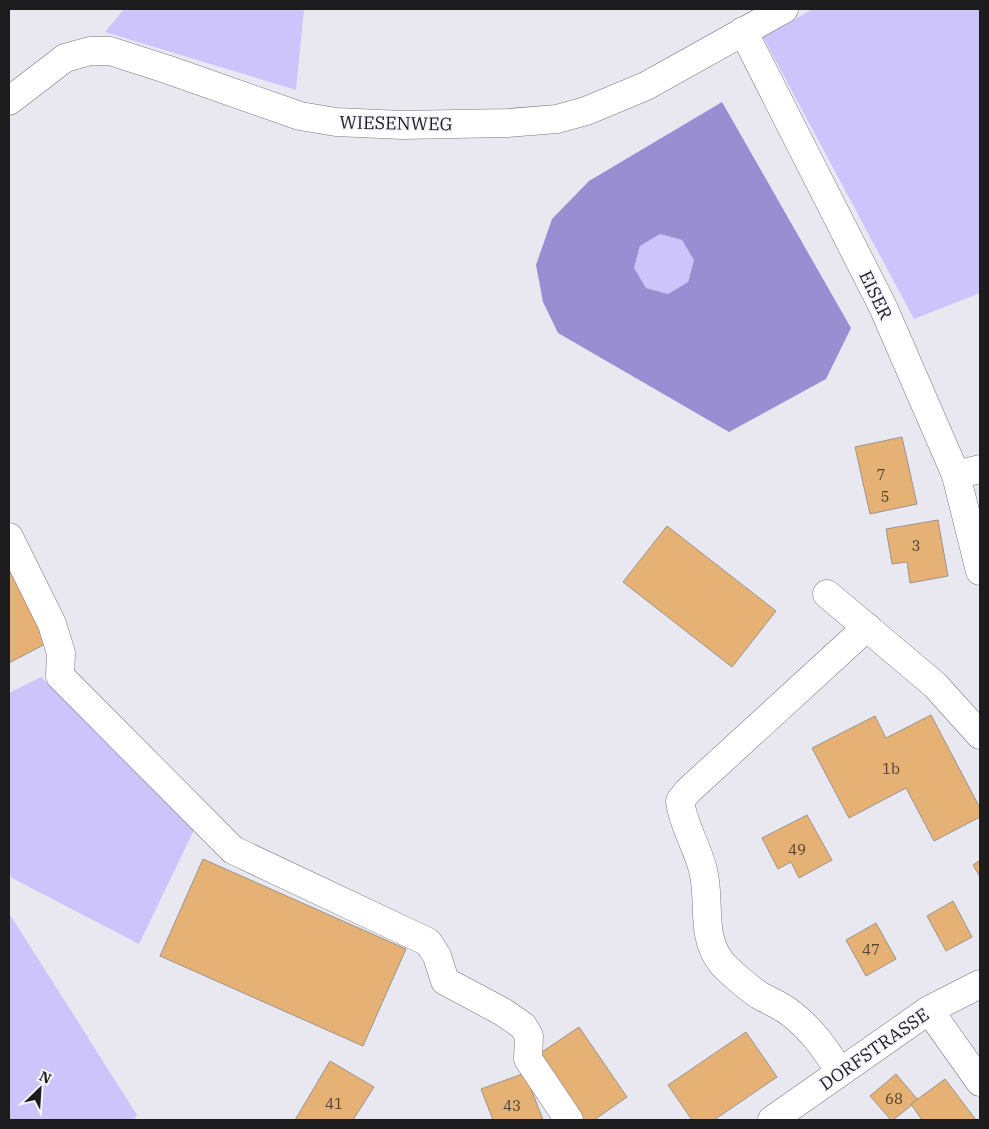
<svg xmlns="http://www.w3.org/2000/svg" width="989" height="1129" viewBox="0 0 989 1129" font-family="'IBM Plex Serif',serif">
<style>
.green{fill:#ccc4fb}
.water{fill:#9a8ed2;fill-rule:evenodd}
.building{fill:#e6b174;stroke:#9a948e}
.lines{fill:none;stroke-linecap:round;stroke-linejoin:round}
.minor-casing{stroke:#78777f;stroke-width:29}
.major-casing{stroke:#78777f;stroke-width:29}
.minor{stroke:#fff;stroke-width:28}
.major{stroke:#fff;stroke-width:28}
.labels{text-anchor:middle;dominant-baseline:central;stroke-width:4;stroke-linejoin:round;paint-order:stroke}
.number-label{font-size:15px;fill:#4e4034}
.street-label{font-size:18px;fill:#1c1b1e;stroke:#f6f5fe}
</style>
<rect width="100%" height="100%" fill="#e9e8f1"/>
<!-- green -->
<g class="green">
<path d="M124 9H304L296 90 105 32Z"/>
<path d="M813 9H980V293L914 319 763 37Z"/>
<path d="M660 234 682 240 694 260 688 282 668 294 646 288 634 268 640 246Z"/>
<path d="M41 677 194 830 139 944 12 878 9 874V693Z"/>
<path d="M9 913 137 1115 134 1120H9Z"/>
</g>
<!-- water -->
<path class="water" d="M722 102 851 328 826 379 729 432 558 333 543 302 536 265 552 219 589 181ZM660 234 682 240 694 260 688 282 668 294 646 288 634 268 640 246Z"/>
<!-- building -->
<g class="building">
<path d="M902 437 917 504 870 514 855 447Z"/>
<path d="M938 520 948 576 910 583 907 562 892 564 886 529Z"/>
<path d="M667 526 776 611 732 667 623 582Z"/>
<path d="M9 568 47 643 9 663Z"/>
<path d="M931 715 980 808V817L934 841 906 788 849 818 812 748 875 716 886 738Z"/>
<path d="M807 815 832 860 799 878 791 862 778 869 762 838Z"/>
<path d="M203 859 406 949 363 1046 160 956Z"/>
<path d="M980 860V877L973 865Z"/>
<path d="M953 901 972 937 946 951 927 916Z"/>
<path d="M876 923 896 959 866 976 846 940Z"/>
<path d="M579 1027 627 1097 594 1120H581L536 1056Z"/>
<path d="M746 1032 777 1077 714 1120H692L668 1085Z"/>
<path d="M330 1061 374 1087 353 1120H295Z"/>
<path d="M525 1073 543 1120H493L481 1089Z"/>
<path d="M896 1074 918 1100 893 1120H891L870 1096Z"/>
<path d="M945 1079 976 1120H922L911 1104Z"/>
</g>
<g class="lines">
<!-- minor casing -->
<g class="minor-casing">
<g id="minor">
<path d="M743 31 883 307 956 475 980 571"/>
<path d="M9 101 65 58 90 51H110L166 69 300 116 336 122 402 125 507 123 557 119 586 111 646 86 784 9"/>
<path d="M956 475 980 469"/>
<path d="M9 537 52 624 61 653 60 676 233 850 428 942 437 956 445 981 503 1012 523 1026 529 1036 528 1059 569 1120"/>
<path d="M827 594 935 685 980 735"/>
<path d="M929 1010 980 1082"/>
<path d="M840 1072C826 1050 811 1028 789 1012 780 1005 769 1001 759 995 750 989 727 970 721 962 700 935 711 901 703 870 697 846 683 825 680 801L688 791 867 627"/>
</g>
</g>
<!-- major casing -->
<g class="major-casing">
<path id="major" d="M772 1120 929 1010 980 984"/>
</g>
<!-- minor -->
<use href="#minor" class="minor"/>
<!-- major -->
<use href="#major" class="major"/>
</g>
<g class="labels">
<!-- number labels -->
<g class="number-label">
<text x="881" y="474">7</text>
<text x="885" y="496">5</text>
<text x="916" y="545">3</text>
<text x="891" y="768">1b</text>
<text x="797" y="849">49</text>
<text x="871" y="949">47</text>
<text x="894" y="1098">68</text>
<text x="334" y="1103">41</text>
<text x="512" y="1105">43</text>
</g>
<!-- street labels -->
<g class="street-label">
<text transform="translate(396 123) rotate(1)">WIESENWEG</text>
<text transform="translate(876 295) rotate(64)">EISER</text>
<text transform="translate(874 1049) rotate(-35)">DORFSTRASSE</text>
</g>
</g>
<!-- border -->
<rect width="989" height="1129" fill="none" stroke="#1c1b1e" stroke-width="20"/>
<!-- north arrow -->
<g transform="translate(40 1089) rotate(25)" stroke="#f6f5fe" stroke-width="4" paint-order="stroke">
<path d="M0-4L9 19L0 12L-9 19Z" fill="#1c1b1e"/>
<text y="-8" font-size="14" font-weight="bold" text-anchor="middle" fill="#1c1b1e">N</text>
</g>
</svg>
